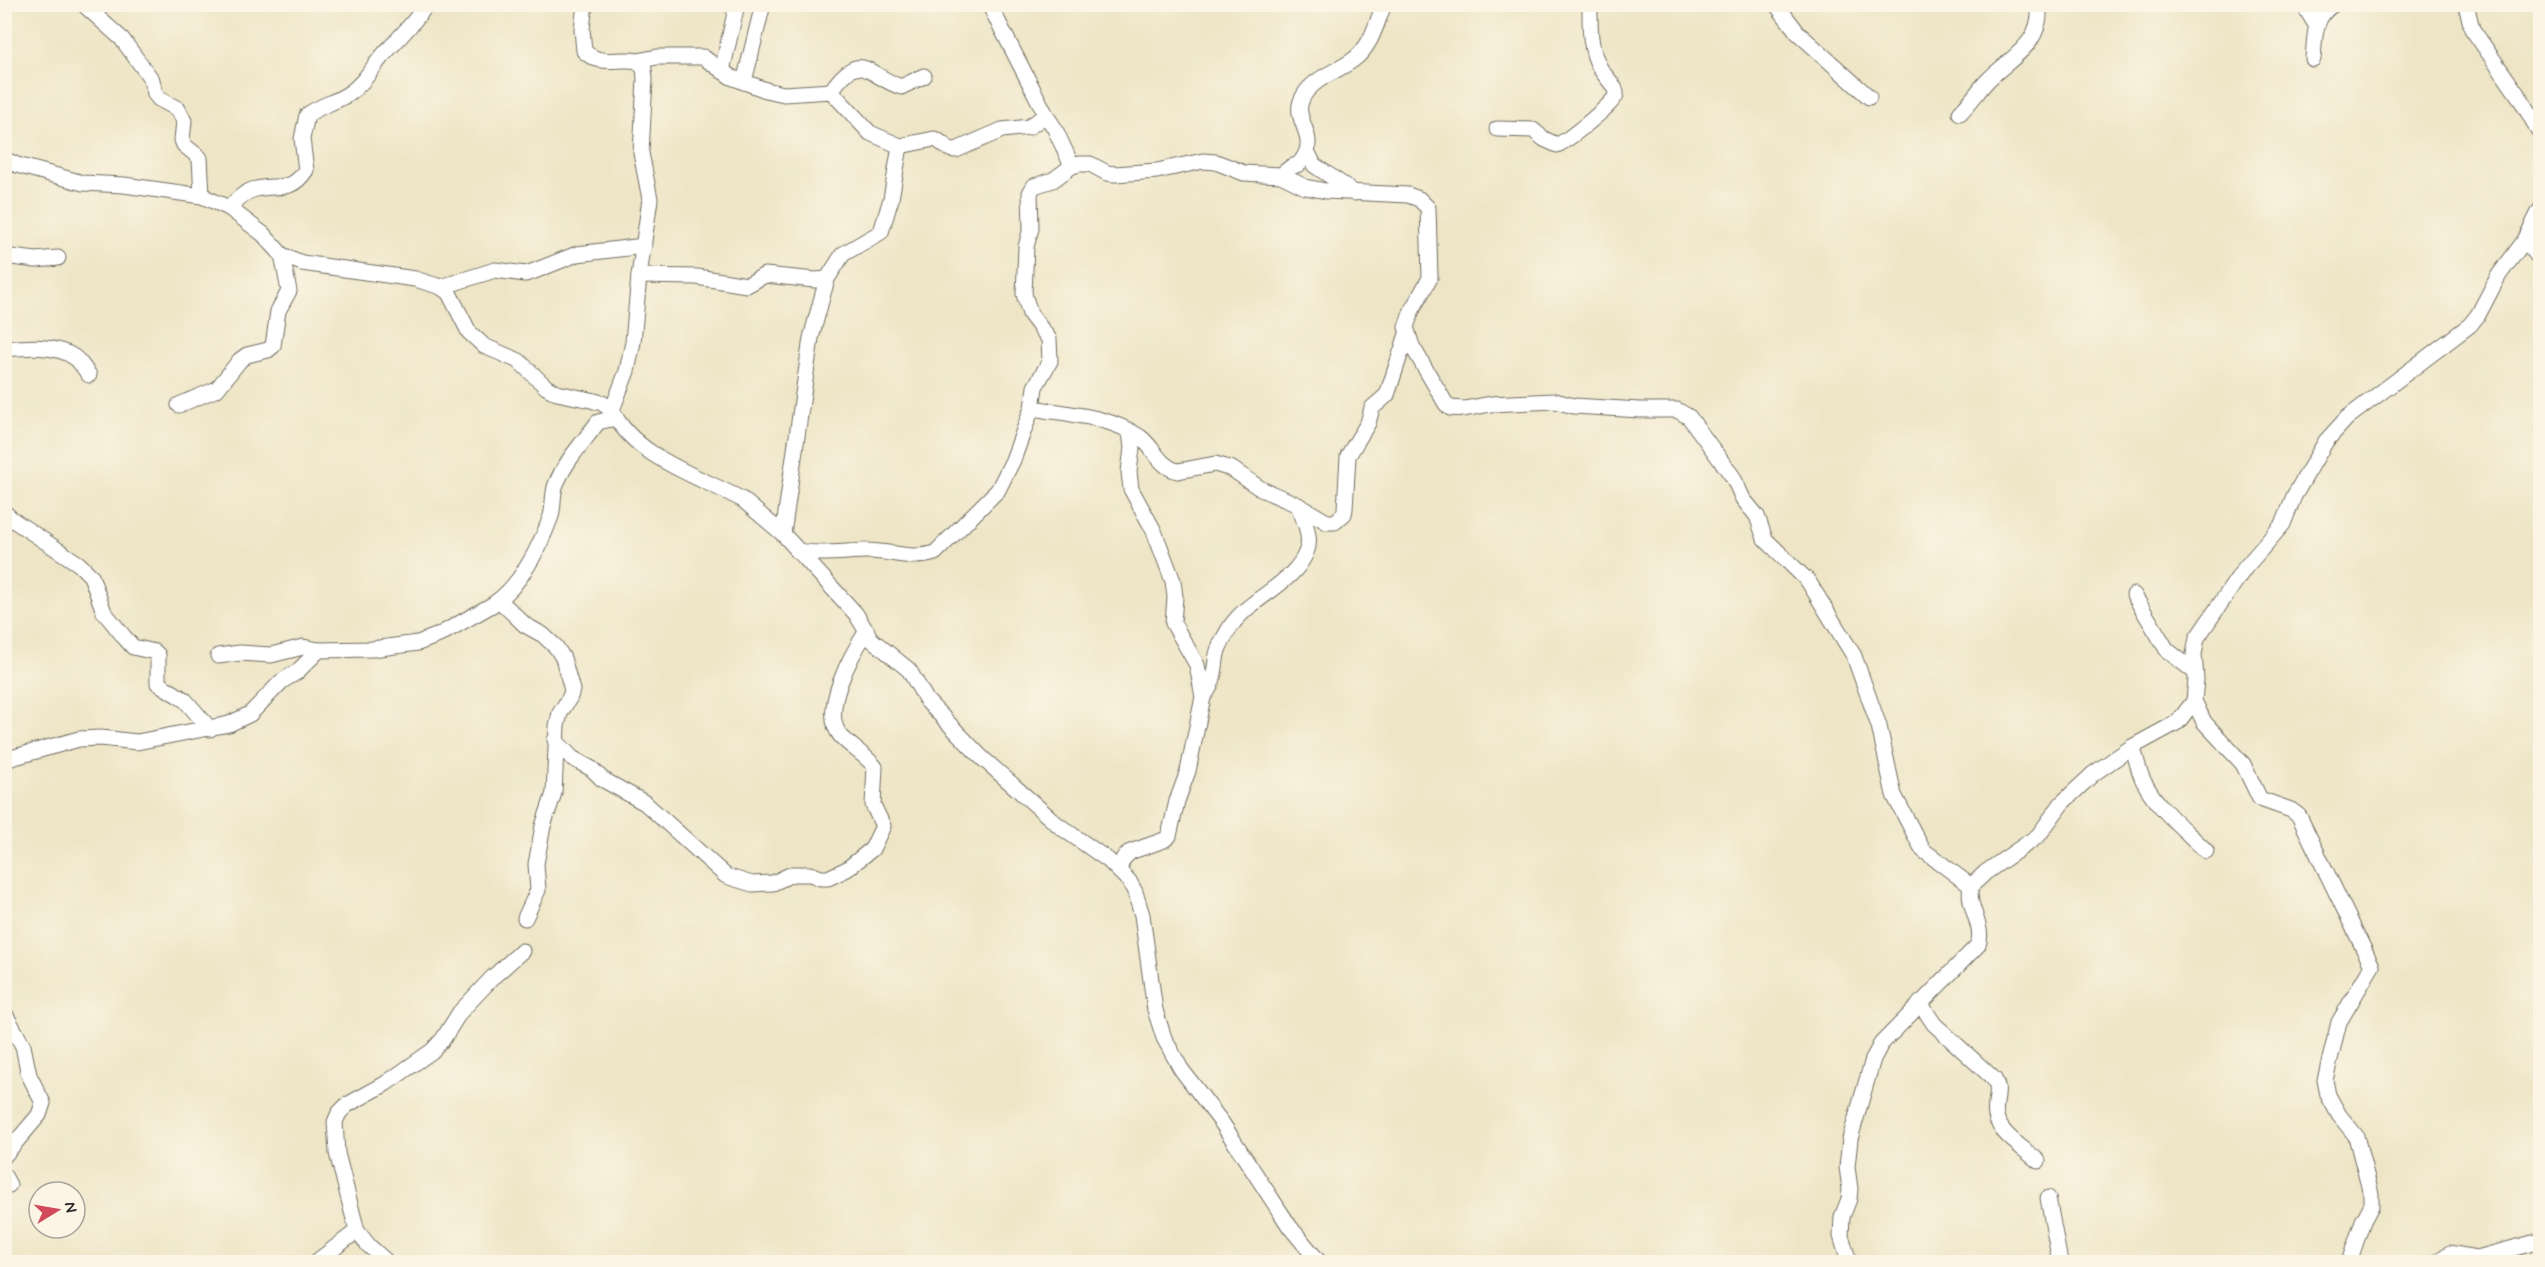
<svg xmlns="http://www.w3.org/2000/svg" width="2545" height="1267" viewBox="0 0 2545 1267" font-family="Mynerve,sans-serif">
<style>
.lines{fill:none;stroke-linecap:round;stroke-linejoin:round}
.minor-casing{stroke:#6f6c61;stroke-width:17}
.minor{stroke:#fff;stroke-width:15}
</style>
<rect width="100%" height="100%" fill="#fcf5e5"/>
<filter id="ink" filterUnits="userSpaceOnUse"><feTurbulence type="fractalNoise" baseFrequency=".0167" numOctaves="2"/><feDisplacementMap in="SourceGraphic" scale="12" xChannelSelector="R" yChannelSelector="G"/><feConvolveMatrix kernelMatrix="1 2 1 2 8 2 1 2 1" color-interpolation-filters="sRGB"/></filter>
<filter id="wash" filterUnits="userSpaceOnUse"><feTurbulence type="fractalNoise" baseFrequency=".008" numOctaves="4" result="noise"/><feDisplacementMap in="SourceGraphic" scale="24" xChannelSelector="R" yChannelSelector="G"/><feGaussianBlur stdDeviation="1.35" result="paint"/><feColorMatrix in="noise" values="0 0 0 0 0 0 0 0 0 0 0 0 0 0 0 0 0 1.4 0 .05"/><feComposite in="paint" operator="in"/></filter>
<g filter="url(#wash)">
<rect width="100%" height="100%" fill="#eee5c6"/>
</g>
<g filter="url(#ink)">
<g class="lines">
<!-- minor casing -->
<g class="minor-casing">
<g id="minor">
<path d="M83 4 122 39 152 80 155 94 159 99 178 109 184 121 182 140 184 145 200 158 202 196"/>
<path d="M585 4 582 29 584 51C600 67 618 57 638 61L644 69 645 79 641 153 650 199 639 276 633 342 627 371 612 410C633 457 701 477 743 500L783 534 856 614 871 639 909 670 927 701 980 756 1058 825 1108 860 1129 881 1135 892 1142 915 1155 1010 1164 1038 1181 1069 1222 1123 1290 1227 1319 1262"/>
<path d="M989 4 1046 115 1055 129 1072 166"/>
<path d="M1776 4 1798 33 1869 97"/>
<path d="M2303 4 2316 25"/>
<path d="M2466 4 2472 29 2520 98 2540 133"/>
<path d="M2313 59C2315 37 2313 16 2334 4"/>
<path d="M638 61 657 57H703L731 77 766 90 784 94 831 91 870 133 900 146 934 139C943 141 946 151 956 150L1002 130 1029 127 1046 115"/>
<path d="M722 71 737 4"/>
<path d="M744 82 763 4"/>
<path d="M831 91C861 48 866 75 901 87L924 76"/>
<path d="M1960 113C1970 103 1978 91 1987 81 2011 57 2043 44 2039 4"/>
<path d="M1497 129 1533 130 1544 139 1557 145C1566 142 1616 102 1616 95 1617 86 1604 76 1600 68 1589 49 1590 25 1590 4"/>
<path d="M1307 151 1314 165 1355 193"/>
<path d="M4 159 17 165 83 183 124 185 202 196 229 208 263 234 282 255 302 263 415 279 441 287 449 293 469 332 484 346 519 361 546 387 557 393 591 400 602 403 612 410"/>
<path d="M1281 175 1291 167 1299 164C1325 134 1285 120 1306 92 1317 77 1338 71 1353 60 1371 47 1376 25 1384 4"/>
<path d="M229 208C237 200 245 191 256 189 279 184 291 193 306 170L302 139 307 115C321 105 334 103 348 94 365 83 372 67 385 53 400 37 414 23 427 4"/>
<path d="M2525 240 2540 259"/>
<path d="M4 256 36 260 58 258"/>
<path d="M639 276 697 277 747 285 765 275 815 280 827 279"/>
<path d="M441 287 495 270 525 274 532 272 577 254 644 246"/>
<path d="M4 349C26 347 55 344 74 357 80 361 85 370 89 375"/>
<path d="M179 405 217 389 240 360 247 355 268 350 273 346 278 311 289 291 282 255"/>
<path d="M1032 408C1068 414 1109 416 1140 437 1154 447 1159 467 1178 471L1215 464 1232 469 1261 489 1298 505 1327 522H1335L1344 514 1345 509 1348 456 1368 423 1372 408 1387 395 1407 334"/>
<path d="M4 512 13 520 79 564 91 576 104 612 125 638 133 647 155 652 158 655V683L185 700 210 729"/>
<path d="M783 534 811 338 827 279 843 254 881 232 891 199 900 146"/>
<path d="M797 551C820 555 840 552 864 551 888 550 911 561 935 553L998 490 1013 460 1032 408 1035 387 1050 361 1049 339 1030 314 1024 294 1026 247 1031 228 1030 193 1034 186 1053 180 1072 166 1080 164H1090L1107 173 1115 174 1157 171 1203 161 1216 162 1244 173 1281 175 1305 187 1326 191 1408 195 1419 199 1428 208 1430 278 1412 310 1406 327 1412 346 1446 404 1450 408 1464 409 1491 404 1555 401 1574 406 1640 410H1677L1689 417 1733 477 1743 499 1757 516 1765 539 1808 581 1854 656 1879 726 1894 795 1917 839 1923 850 1971 886"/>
<path d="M2134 595 2167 650 2195 672"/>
<path d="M499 600 525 625 543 635 556 647 563 658 572 690 570 697 560 713 557 726 554 793 543 826 536 864 538 890 525 918"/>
<path d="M218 656 240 653 271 655 303 647 319 650 372 649 418 643 439 635 492 605C520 587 540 547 551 516 554 506 552 494 556 484 566 460 583 443 598 422L616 418"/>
<path d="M1203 697C1215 683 1214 671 1217 654 1219 645 1225 636 1229 629 1247 598 1295 585 1307 550 1312 536 1303 518 1298 505"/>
<path d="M2194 701 2204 722 2243 764 2260 799 2291 810 2299 816 2372 966 2339 1022 2325 1080 2328 1095 2339 1115 2356 1136 2371 1194V1206L2363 1221 2349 1262"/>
<path d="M555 740 572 758 592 769 602 779 645 803 726 876 752 884 773 883 792 874H810L821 878H828L847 869 872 849 883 826 873 805 875 767C865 754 850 747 840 735 820 711 852 653 867 631"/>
<path d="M2132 747C2137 758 2138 771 2144 782 2158 809 2185 830 2206 851"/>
<path d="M4 760 79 739 101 738 137 742 229 724 250 714 282 681 297 672 319 650"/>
<path d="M1119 870 1123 859 1130 852 1164 840 1169 836 1177 801 1188 771 1203 697 1197 665 1173 623 1175 597 1173 581 1154 531 1131 489 1129 472 1132 448 1130 433"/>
<path d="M1920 1003 1934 1024 1994 1079C2002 1092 1993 1103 1996 1116 1999 1134 2025 1149 2038 1161"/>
<path d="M4 1012 23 1046 29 1075 43 1103 39 1115 4 1156"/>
<path d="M4 1176 9 1185"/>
<path d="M2048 1198 2060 1262"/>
<path d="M316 1262 357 1231"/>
<path d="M387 1262 369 1246 357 1231 337 1153 335 1122 339 1113 347 1105 385 1084 432 1051 443 1039 460 1012 493 977 522 951"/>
<path d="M1849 1262 1841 1236 1842 1217 1849 1199 1850 1189 1847 1167 1850 1139 1873 1059 1881 1044 1978 945C1985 925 1966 907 1971 886L1986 872 2038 836 2062 803 2093 774 2132 747 2178 722 2194 701 2196 679 2194 654 2197 638 2244 569 2283 524 2294 496 2326 441 2347 418 2470 325 2478 315 2499 275 2525 240 2540 210"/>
<path d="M2437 1262 2450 1253 2477 1258 2540 1241"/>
</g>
</g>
<!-- minor -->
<use href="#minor" class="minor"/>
</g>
</g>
<!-- margin -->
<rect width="2545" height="1267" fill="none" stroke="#fcf5e5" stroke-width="24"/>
<!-- north arrow -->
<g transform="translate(57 1210) rotate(79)"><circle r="28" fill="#fcf5e5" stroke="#a8a49b" stroke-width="1.5"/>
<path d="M0-4.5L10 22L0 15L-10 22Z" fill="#d1495b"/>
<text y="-9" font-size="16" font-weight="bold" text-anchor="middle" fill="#2b2b2b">N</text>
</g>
</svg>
